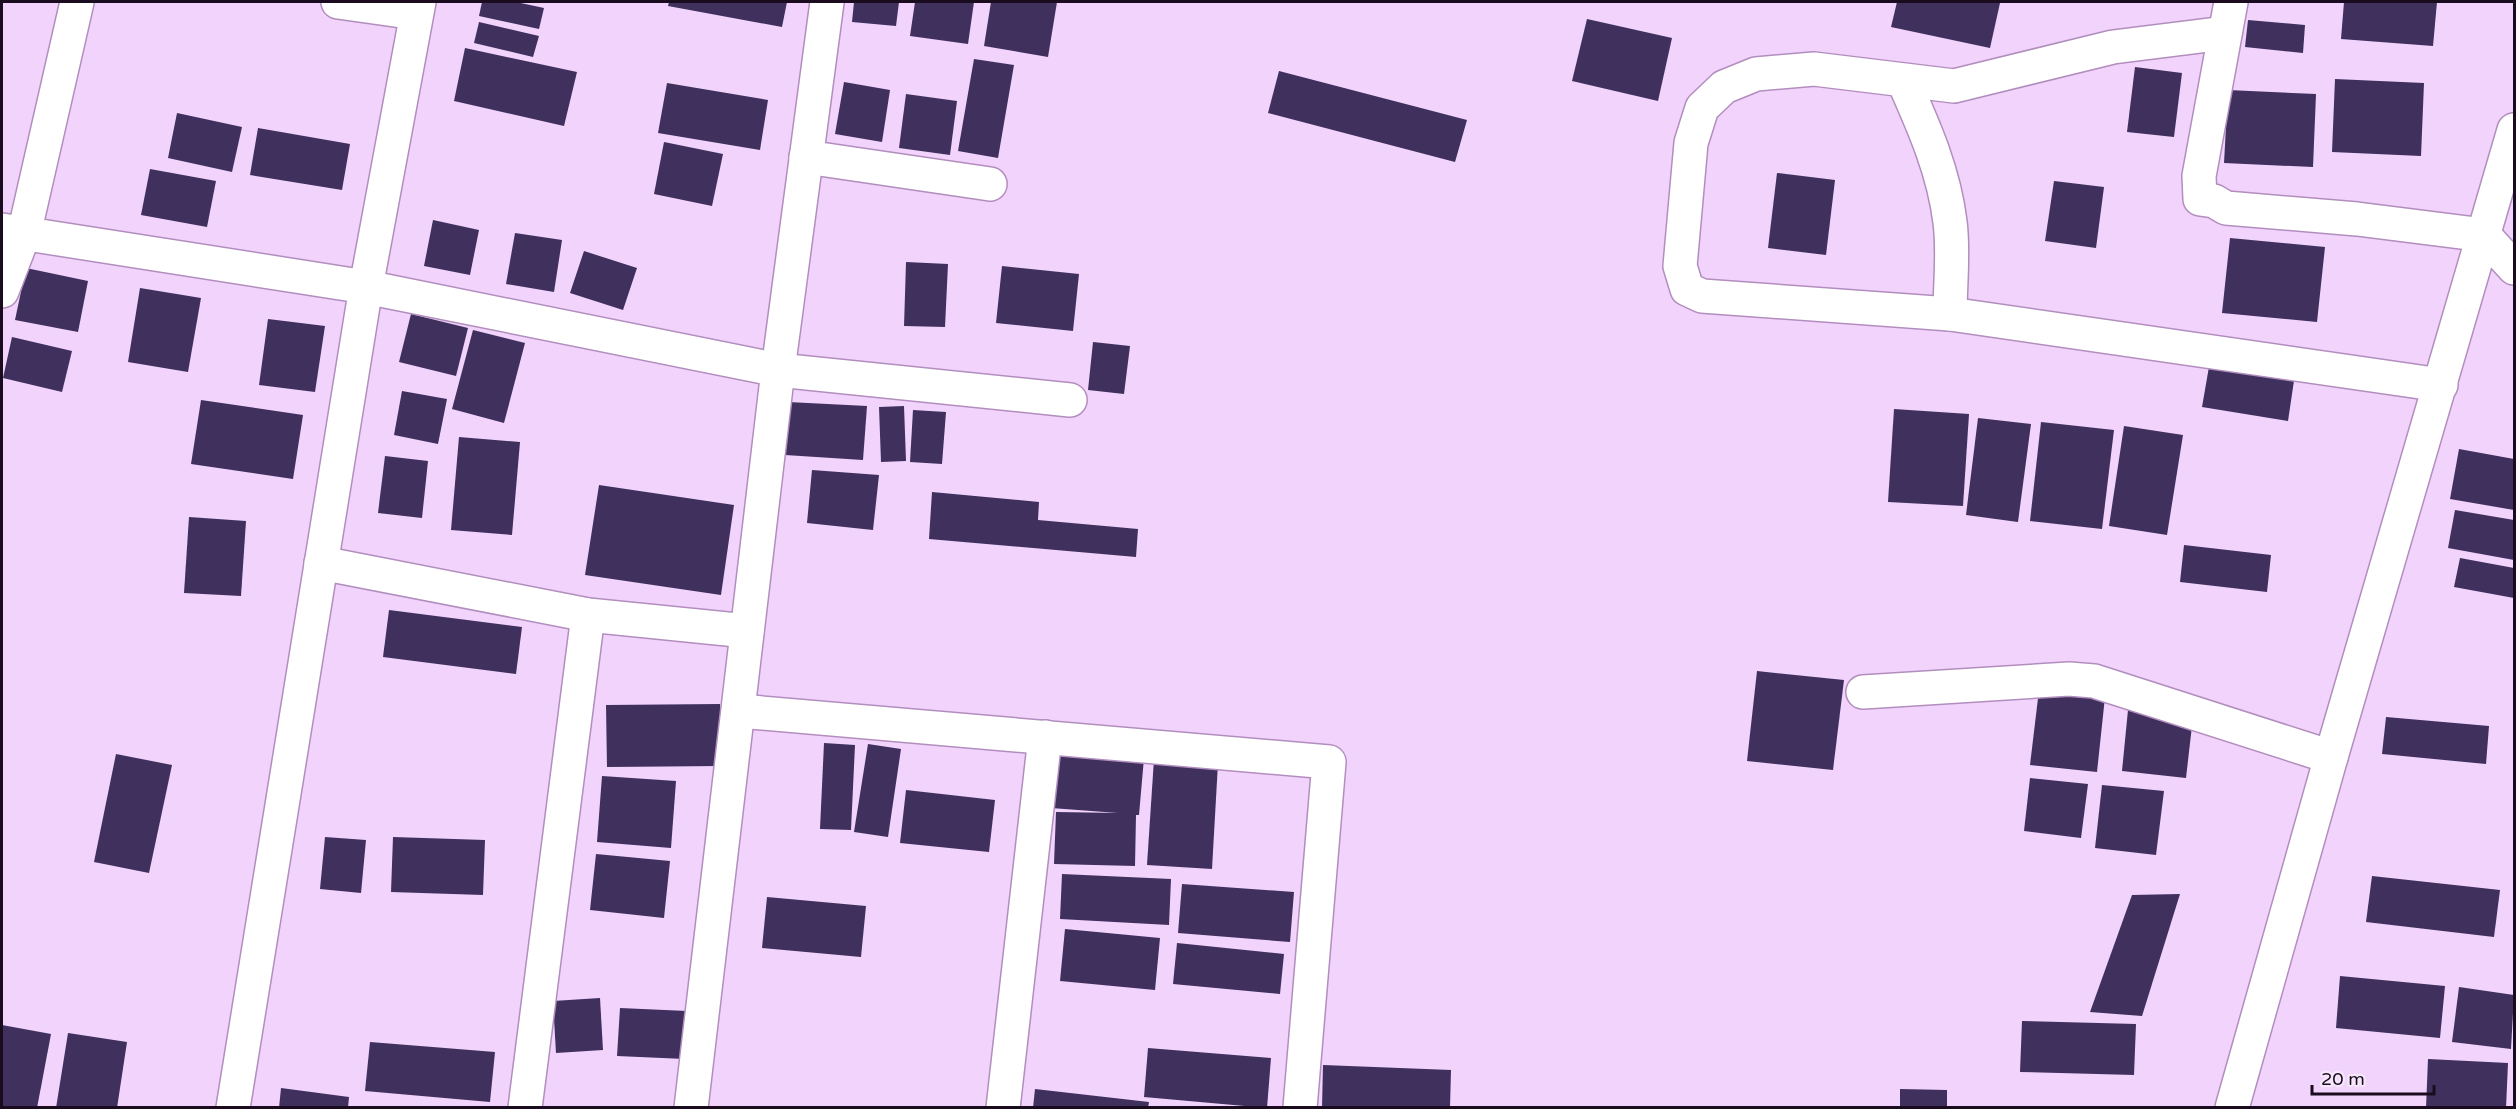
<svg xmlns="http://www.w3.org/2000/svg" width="2516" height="1109" viewBox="0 0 2516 1109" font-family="'Varela Round',sans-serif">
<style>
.building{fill:#3f305e}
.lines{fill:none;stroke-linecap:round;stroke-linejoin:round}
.minor-casing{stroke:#b28ebe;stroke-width:36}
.minor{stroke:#fff;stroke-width:33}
</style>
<rect width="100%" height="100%" fill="#f2d3fc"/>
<!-- building -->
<g class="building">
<path d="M482 2H516L544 8 539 29 479 16Z"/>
<path d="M669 2H787L782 27 668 6Z"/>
<path d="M854 2H899L896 26 852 22Z"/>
<path d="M915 2H974L968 44 910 36Z"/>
<path d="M991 2H1057L1048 57 984 46Z"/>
<path d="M1897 2 2000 3 1990 48 1891 27Z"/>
<path d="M2344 2H2437L2433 46 2341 39Z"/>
<path d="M1587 19 1672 38 1658 101 1572 81Z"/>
<path d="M2248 20 2305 25 2303 53 2245 47Z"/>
<path d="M479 22 539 36 533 57 474 43Z"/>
<path d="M465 48 577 72 564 126 454 101Z"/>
<path d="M974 59 1014 65 998 158 958 151Z"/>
<path d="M2135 67 2182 73 2174 137 2127 132Z"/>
<path d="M1279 71 1467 120 1455 162 1268 113Z"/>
<path d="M2335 79 2424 83 2421 156 2332 152Z"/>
<path d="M844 82 890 90 882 142 835 134Z"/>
<path d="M667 83 768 100 760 150 658 133Z"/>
<path d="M2228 90 2316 94 2313 167 2224 163Z"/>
<path d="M906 94 957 101 950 155 899 148Z"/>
<path d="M177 113 242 127 232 172 168 158Z"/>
<path d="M258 128 350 144 342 190 250 175Z"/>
<path d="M664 142 723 154 712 206 654 194Z"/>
<path d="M150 169 216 181 207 227 141 215Z"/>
<path d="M1777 173 1835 180 1826 255 1768 248Z"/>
<path d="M2054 181 2104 187 2096 248 2045 241Z"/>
<path d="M433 220 479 230 470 275 424 266Z"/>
<path d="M515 233 562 240 554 292 506 284Z"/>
<path d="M2230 238 2325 247 2317 322 2222 313Z"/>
<path d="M584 251 637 268 623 310 570 293Z"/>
<path d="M906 262 948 264 945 327 904 326Z"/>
<path d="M1002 266 1079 274 1073 331 996 323Z"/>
<path d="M26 268 88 281 78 332 15 320Z"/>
<path d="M140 288 201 298 188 372 128 362Z"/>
<path d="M411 314 468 328 456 376 399 362Z"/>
<path d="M268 319 325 326 315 392 259 385Z"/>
<path d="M473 330 525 343 504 423 452 409Z"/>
<path d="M12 337 72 351 62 392 3 378Z"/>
<path d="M1093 342 1130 346 1124 394 1088 390Z"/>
<path d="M2210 361 2295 374 2288 421 2202 407Z"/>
<path d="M402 391 447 399 438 444 394 435Z"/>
<path d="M201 400 303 415 293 479 191 464Z"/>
<path d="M788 402 867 406 863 460 785 455Z"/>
<path d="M904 406 906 461 881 462 879 407Z"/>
<path d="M1894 409 1969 414 1963 506 1888 502Z"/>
<path d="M913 410 946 412 942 464 910 462Z"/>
<path d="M1978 418 2031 424 2018 522 1966 515Z"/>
<path d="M2041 422 2114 430 2102 529 2030 521Z"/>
<path d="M2124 426 2183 435 2167 535 2109 526Z"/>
<path d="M459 437 520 442 512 535 451 530Z"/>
<path d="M2459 449 2514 459V510L2450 499Z"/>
<path d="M385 456 428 461 422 518 378 513Z"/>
<path d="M812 470 879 475 873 530 807 523Z"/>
<path d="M599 485 734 505 721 595 585 575Z"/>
<path d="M932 492 1039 502 1038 520 1138 529 1136 557 929 539Z"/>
<path d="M2455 510 2514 520V560L2448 548Z"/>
<path d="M189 517 246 521 241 596 184 593Z"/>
<path d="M2184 545 2271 555 2267 592 2180 582Z"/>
<path d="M2460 558 2514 568V598L2454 587Z"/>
<path d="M389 610 522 627 516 674 383 657Z"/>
<path d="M1757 671 1844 680 1833 770 1747 761Z"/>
<path d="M2039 690 2105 697 2097 772 2030 765Z"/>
<path d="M720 704 721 766 607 767 606 705Z"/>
<path d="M2128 710 2193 717 2186 778 2122 771Z"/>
<path d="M2386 717 2489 726 2486 764 2382 754Z"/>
<path d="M824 743 855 745 851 830 820 829Z"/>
<path d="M868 744 901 749 888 837 854 832Z"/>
<path d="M1056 750 1144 758 1139 815H1136L1135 866 1054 864 1056 812 1118 813 1051 808Z"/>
<path d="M116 754 172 765 149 873 94 862Z"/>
<path d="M1154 759 1218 763 1212 869 1147 865Z"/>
<path d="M602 776 676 781 671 848 597 842Z"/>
<path d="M2030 778 2088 784 2081 838 2024 831Z"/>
<path d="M2102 785 2164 791 2156 855 2095 848Z"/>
<path d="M906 790 995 800 989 852 900 843Z"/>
<path d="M325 837 366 840 361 893 320 889Z"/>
<path d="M393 837 485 840 483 895 391 892Z"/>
<path d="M596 854 670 861 664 918 590 910Z"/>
<path d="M1062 874 1171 879 1169 925 1060 919Z"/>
<path d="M2372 876 2500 890 2494 937 2366 922Z"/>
<path d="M1182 884 1294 892 1290 942 1178 933Z"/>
<path d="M2180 894 2142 1016 2090 1012 2132 895Z"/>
<path d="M767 897 866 906 861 957 762 948Z"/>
<path d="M1065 929 1160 938 1155 990 1060 981Z"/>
<path d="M1177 943 1284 954 1280 994 1173 984Z"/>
<path d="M2340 976 2445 986 2440 1038 2336 1028Z"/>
<path d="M2459 987 2514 995 2511 1049 2452 1042Z"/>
<path d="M600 998 603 1050 556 1053 553 1001Z"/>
<path d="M620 1008 687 1011 685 1059 617 1056Z"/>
<path d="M2022 1021 2136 1024 2134 1075 2020 1072Z"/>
<path d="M2 1025 51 1034 37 1108H2Z"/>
<path d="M68 1033 127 1042 117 1108H56Z"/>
<path d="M370 1042 495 1052 490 1102 365 1091Z"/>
<path d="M1148 1048 1271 1058 1267 1108 1144 1097Z"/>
<path d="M2428 1059 2508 1063 2506 1108H2426Z"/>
<path d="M1323 1065 1451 1070 1450 1108H1322Z"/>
<path d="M281 1088 349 1097 348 1108H279Z"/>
<path d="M1035 1089 1149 1102 1148 1108H1033Z"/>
<path d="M1900 1089 1947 1090V1108H1900Z"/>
</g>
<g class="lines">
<!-- minor casing -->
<g class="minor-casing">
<g id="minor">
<path d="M338 2 416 13"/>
<path d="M2231 2 2199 176 2200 199 2214 201 2226 208 2357 219 2484 235 2514 268"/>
<path d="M2225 33 2113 47 1954 86 1814 69 1756 74 1724 87 1702 108 1691 143 1680 266 1687 289 1702 296 1950 314 2441 385"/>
<path d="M1904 82C1924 127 1944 172 1950 222 1954 252 1950 284 1950 314"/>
<path d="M806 157 990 184"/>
<path d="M2 230 366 287 778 370 1070 400"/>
<path d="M2 291 24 234 77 2"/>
<path d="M321 563 588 615 747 631"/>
<path d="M1863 692 2069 679 2094 681 2331 757"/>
<path d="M739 711 1329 762 1300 1108"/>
<path d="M233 1108 366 287 419 2"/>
<path d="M525 1108 588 615"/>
<path d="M691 1108 778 370 827 2"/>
<path d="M1003 1108 1045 737"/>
<path d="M2232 1108 2331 757 2514 130"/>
</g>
</g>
<!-- minor -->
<use href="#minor" class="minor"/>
</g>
<!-- border -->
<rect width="2516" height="1109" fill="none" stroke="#1a0c1e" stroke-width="6"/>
<!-- scale -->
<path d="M2312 1085v9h122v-9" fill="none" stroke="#1a0c1e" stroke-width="3"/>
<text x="2321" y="1085" font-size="18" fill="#1a0c1e" stroke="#f6e7fc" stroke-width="4.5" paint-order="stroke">20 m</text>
</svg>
